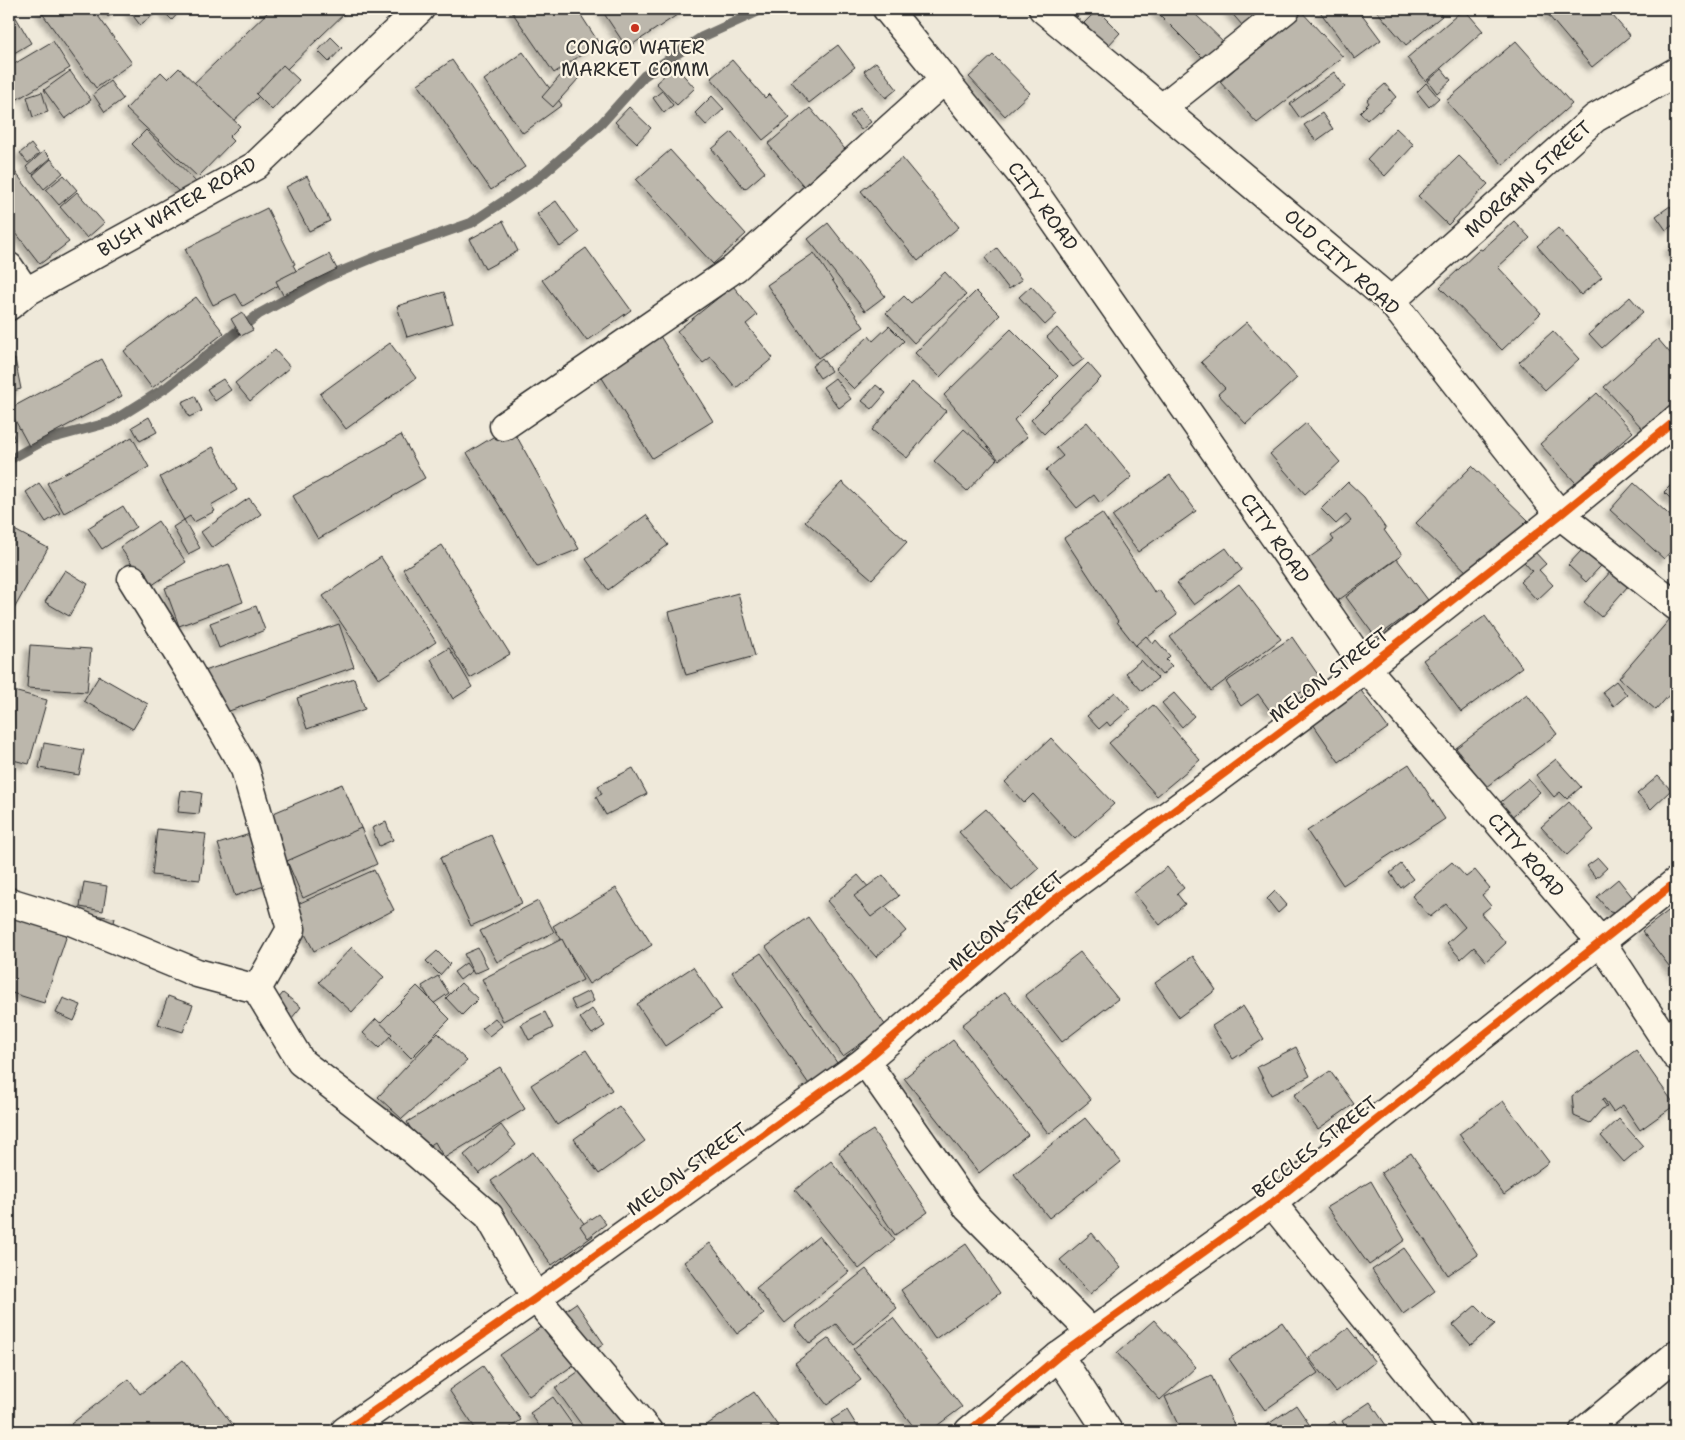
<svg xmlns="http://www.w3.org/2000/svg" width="1685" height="1440" viewBox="0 0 1685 1440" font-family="'Shantell Sans',sans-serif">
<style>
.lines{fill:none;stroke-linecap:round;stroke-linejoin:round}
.stream{stroke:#75736d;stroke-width:10}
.building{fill:#bcb7ac;stroke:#2b2b2b;filter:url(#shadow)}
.street-casing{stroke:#2b2b2b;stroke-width:31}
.secondary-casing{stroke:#2b2b2b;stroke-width:31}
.street{stroke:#fcf5e5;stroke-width:28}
.secondary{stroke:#fcf5e5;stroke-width:28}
.cycleway-casing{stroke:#fcf5e5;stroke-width:11}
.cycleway{stroke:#e8590c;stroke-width:8}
.poi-dot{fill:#c8321e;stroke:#fcf5e5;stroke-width:2}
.labels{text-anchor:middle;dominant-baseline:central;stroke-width:4.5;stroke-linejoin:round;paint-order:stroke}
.poi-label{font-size:19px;fill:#2b2b2b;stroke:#fcf5e5}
.street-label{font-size:19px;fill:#2b2b2b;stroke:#fcf5e5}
</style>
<defs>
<filter id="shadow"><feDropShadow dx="-4.5" dy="4.5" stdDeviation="2.5" flood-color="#0004"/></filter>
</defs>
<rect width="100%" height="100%" fill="#efe9da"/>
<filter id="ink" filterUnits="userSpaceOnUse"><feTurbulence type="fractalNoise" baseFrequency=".02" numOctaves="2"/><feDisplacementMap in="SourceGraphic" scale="10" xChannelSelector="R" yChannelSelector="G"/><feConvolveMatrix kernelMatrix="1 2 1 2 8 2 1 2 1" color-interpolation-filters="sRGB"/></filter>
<g filter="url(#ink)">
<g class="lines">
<!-- stream -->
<path class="stream" d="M9 460 45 440 111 422 167 387 259 314 325 278 383 254 471 223 537 179 601 124 644 76 702 37 759 11 768 9"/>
</g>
<!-- building -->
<g class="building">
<path d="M9 9H11L31 43 9 56Z"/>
<path d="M39 9H93L132 63 96 88Z"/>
<path d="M102 9H119L108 17Z"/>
<path d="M128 9H161L140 25Z"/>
<path d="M165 9H182L172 20 163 11Z"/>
<path d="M271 9H349L229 125 191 86Z"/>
<path d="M510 9H577L599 43 554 73Z"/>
<path d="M601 9H686L627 48Z"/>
<path d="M1068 9H1085L1077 17Z"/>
<path d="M1154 9H1190L1230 48 1212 67Z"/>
<path d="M1228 9H1278L1250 34Z"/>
<path d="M1318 9H1358L1381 40 1355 59Z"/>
<path d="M1375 9H1436L1442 16 1406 45Z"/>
<path d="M1464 9 1483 31 1426 81 1407 58Z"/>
<path d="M1543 9H1607L1630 36 1592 67Z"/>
<path d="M1097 10 1120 33 1107 47 1084 23Z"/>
<path d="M1301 11 1343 57 1257 123 1220 82Z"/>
<path d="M331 37 342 48 329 62 318 51Z"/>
<path d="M53 41 70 68 16 100 9 88V67Z"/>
<path d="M1516 41 1572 104 1503 165 1446 101Z"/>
<path d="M838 45 855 67 809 103 791 81Z"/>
<path d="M523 52 562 105 523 133 484 80Z"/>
<path d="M993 55 1030 93 1005 116 969 77Z"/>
<path d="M452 60 525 167 491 190 418 84Z"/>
<path d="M732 60 765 98 769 94 790 118 763 140 711 78Z"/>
<path d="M876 62 897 89 886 98 864 71Z"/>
<path d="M283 65 299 80 272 110 256 94Z"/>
<path d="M675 66 695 88 677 105 656 83Z"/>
<path d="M179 68 240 126 229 137 233 141 198 177 126 109 161 72 168 79Z"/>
<path d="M567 68 579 78 553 107 542 97Z"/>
<path d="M1442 69 1451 80 1437 93 1428 81Z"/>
<path d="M70 71 91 100 65 119 44 90Z"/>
<path d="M1334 72 1345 87 1300 118 1290 104Z"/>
<path d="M110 81 123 99 105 112 93 94Z"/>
<path d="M1426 83 1439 98 1429 107 1417 92Z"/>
<path d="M1385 84 1396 97 1379 112 1377 111 1367 120 1360 112 1369 103 1367 100Z"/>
<path d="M662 91 673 105 664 113 653 98Z"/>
<path d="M42 92 48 112 33 117 27 97Z"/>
<path d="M712 96 724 109 706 125 695 113Z"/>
<path d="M629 107 651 128 637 143 615 122Z"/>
<path d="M810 108 850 155 808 191 768 144Z"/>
<path d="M860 108 871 122 861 130 850 116Z"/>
<path d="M1322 113 1333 129 1316 141 1304 125Z"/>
<path d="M1396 128 1414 145 1385 176 1367 159Z"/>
<path d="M146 130 198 184 184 197 132 144Z"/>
<path d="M732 132 765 172 745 189 712 149Z"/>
<path d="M31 144 39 154 28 163 20 153Z"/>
<path d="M670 150 746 234 713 264 636 180Z"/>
<path d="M44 151 51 158 32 174 26 167Z"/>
<path d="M1459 156 1488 184 1448 225 1418 196Z"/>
<path d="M902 158 959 227 918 261 861 191Z"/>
<path d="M51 159 63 173 44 189 33 175Z"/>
<path d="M9 164 69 242 40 264 9 224Z"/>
<path d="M64 175 77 190 59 205 46 190Z"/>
<path d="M307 176 330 221 309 231 286 187Z"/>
<path d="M77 192 104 223 87 238 60 207Z"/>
<path d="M556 201 579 233 560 247 537 214Z"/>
<path d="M1670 206 1676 215V223L1666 230 1656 216Z"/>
<path d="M267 208 295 264 293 265 298 274 243 306 236 294 213 305 185 249Z"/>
<path d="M503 221 518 251 485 269 470 239Z"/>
<path d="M1514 221 1530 238 1498 267 1541 313 1502 350 1440 287 1480 249 1482 250Z"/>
<path d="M828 223 885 296 865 311 808 239Z"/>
<path d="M1558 228 1602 277 1581 295 1537 246Z"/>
<path d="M1676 242V259L1668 250Z"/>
<path d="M586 248 631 310 587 341 542 280Z"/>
<path d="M997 248 1022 280 1009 289 985 258Z"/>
<path d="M814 253 864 327 818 358 767 285Z"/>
<path d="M329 254 337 269 283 295 276 281Z"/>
<path d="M945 272 966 295 914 343 886 313 904 296 911 303Z"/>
<path d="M733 286 757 315 746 324 773 358 736 388 711 357 703 363 677 331Z"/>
<path d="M1031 286 1057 314 1045 325 1019 297Z"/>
<path d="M976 291 1000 315 940 377 915 353Z"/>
<path d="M444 292 453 323 407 337 397 306Z"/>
<path d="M196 297 224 333 152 388 124 351Z"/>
<path d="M1630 297 1643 312 1602 348 1589 334Z"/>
<path d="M242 312 253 330 241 336 231 319Z"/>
<path d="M1676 314V327L1670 320Z"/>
<path d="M1247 322 1297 378 1246 424 1218 394 1225 388 1201 362Z"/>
<path d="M889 326 904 341 854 389 834 369 869 336 873 341Z"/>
<path d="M1057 328 1084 359 1073 367 1047 337Z"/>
<path d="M1011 329 1058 376 1014 420 1027 437 999 460 944 395Z"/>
<path d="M1553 331 1579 359 1545 390 1519 362Z"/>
<path d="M660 336 713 421 652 458 599 373Z"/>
<path d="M1658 339 1676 360V399L1643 429 1604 387Z"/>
<path d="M390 343 416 378 346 429 320 394Z"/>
<path d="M275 350 290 367 250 401 235 383Z"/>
<path d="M822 358 831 371 820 378 812 366Z"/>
<path d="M15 359 21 389 9 392V360Z"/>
<path d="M102 359 122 396 29 446 9 409Z"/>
<path d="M1088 363 1101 378 1044 434 1031 420Z"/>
<path d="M835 378 851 399 839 408 823 387Z"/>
<path d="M223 379 231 390 215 401 207 389Z"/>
<path d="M912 382 946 411 907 458 872 430Z"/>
<path d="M876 385 886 393 872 409 862 401Z"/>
<path d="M1597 393 1633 432 1576 483 1540 444Z"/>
<path d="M195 396 202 411 189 417 182 402Z"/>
<path d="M149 417 157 432 140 441 132 427Z"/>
<path d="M1087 422 1132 477 1100 503 1094 495 1077 508 1046 470 1063 456 1056 448Z"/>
<path d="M1306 423 1340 462 1305 494 1270 454Z"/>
<path d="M9 424 15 440 9 442Z"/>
<path d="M511 426 579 549 537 566 467 453Z"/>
<path d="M964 429 997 459 967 491 934 461Z"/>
<path d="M401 435 425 478 318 539 293 496Z"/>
<path d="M132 437 149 467 64 513 47 483Z"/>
<path d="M213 447 237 490 211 505 215 511 194 522 190 516 184 520 160 477Z"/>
<path d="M1472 466 1528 520 1472 577 1416 523Z"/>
<path d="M1170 475 1196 511 1138 552 1112 516Z"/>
<path d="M1676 480V504L1664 492Z"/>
<path d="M842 482 907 542 872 579 805 521Z"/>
<path d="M1348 482 1364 497 1386 529 1384 530 1402 555 1333 604 1303 562 1334 540 1331 536 1351 521 1346 515 1336 524 1321 509Z"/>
<path d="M39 483 60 513 46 522 26 492Z"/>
<path d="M1634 483 1676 521V545L1664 559 1610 510Z"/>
<path d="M249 498 261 514 212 548 201 532Z"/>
<path d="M123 506 136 527 102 549 88 528Z"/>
<path d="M1102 513 1155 593 1159 590 1177 615 1136 646 1117 622 1118 621 1064 538Z"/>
<path d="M646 515 668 545 608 590 586 559Z"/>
<path d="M184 520 200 548 188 554 173 527Z"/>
<path d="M158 521 186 562 148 588 120 547Z"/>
<path d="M9 527 48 548 14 609 9 606Z"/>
<path d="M1593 538 1611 555 1586 582 1568 565Z"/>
<path d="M442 545 510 654 470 678 403 569Z"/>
<path d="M1226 548 1242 570 1194 605 1177 583Z"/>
<path d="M1534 551 1546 564 1539 570 1553 585 1537 600 1520 582 1532 571 1524 562Z"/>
<path d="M381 557 436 642 379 679 323 596Z"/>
<path d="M1397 559 1428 600 1376 638 1346 597Z"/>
<path d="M1618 563 1635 578 1601 617 1584 602Z"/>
<path d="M229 564 243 602 179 626 165 588Z"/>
<path d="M65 570 88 584 69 616 45 602Z"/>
<path d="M1239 584 1281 639 1211 691 1170 637Z"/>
<path d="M738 593 755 656 686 675 669 612Z"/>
<path d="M256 606 265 630 219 648 210 623Z"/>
<path d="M1676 612V687L1656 710 1619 678Z"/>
<path d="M1485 616 1522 667 1461 712 1423 660Z"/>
<path d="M339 624 354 667 215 716 199 673Z"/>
<path d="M1146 636 1153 644 1156 640 1170 656 1166 660 1172 666 1162 675 1136 645Z"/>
<path d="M1292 637 1321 679 1271 712 1258 694 1241 706 1226 682Z"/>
<path d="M30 645 91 649 87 692 27 688Z"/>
<path d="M449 648 472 687 453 699 431 659Z"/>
<path d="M9 659 15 661 9 683Z"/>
<path d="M1141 660 1158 678 1142 691 1126 673Z"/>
<path d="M99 676 148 704 133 729 84 701Z"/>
<path d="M354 678 365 709 307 729 297 698Z"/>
<path d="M1616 681 1627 695 1614 706 1602 692Z"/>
<path d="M1357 685 1388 728 1339 762 1309 718Z"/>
<path d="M10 690 47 700 29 764 9 759V695Z"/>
<path d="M1115 692 1130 709 1110 726 1107 722 1099 729 1087 716Z"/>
<path d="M1174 693 1194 716 1182 727 1162 703Z"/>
<path d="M1527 694 1557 734 1486 787 1456 748Z"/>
<path d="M1153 705 1200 760 1157 796 1109 743Z"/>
<path d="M1051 738 1114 804 1075 839 1033 794 1024 803 1005 782Z"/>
<path d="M44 743 84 750 79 775 39 768Z"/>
<path d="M1556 759 1581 787 1567 799 1560 792 1554 797 1536 775Z"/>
<path d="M1409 764 1445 819 1343 885 1307 831Z"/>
<path d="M633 768 647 794 606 815 596 797 602 794 598 786Z"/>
<path d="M1658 776 1671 790 1651 809 1637 794Z"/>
<path d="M1528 779 1540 792 1508 820 1496 806Z"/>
<path d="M342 784 362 830 276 866 257 820Z"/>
<path d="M181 790 202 793 199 814 178 812Z"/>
<path d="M1569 802 1594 830 1567 855 1541 827Z"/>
<path d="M986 809 1039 868 1012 891 959 832Z"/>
<path d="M386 822 393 840 379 846 372 828Z"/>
<path d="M361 828 377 864 303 898 287 861Z"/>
<path d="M157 829 206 834 200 880 152 875Z"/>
<path d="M253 833 270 884 235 896 218 844Z"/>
<path d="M491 835 522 903 471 926 440 858Z"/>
<path d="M1598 858 1607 868 1596 878 1587 866Z"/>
<path d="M1452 862 1466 877 1475 870 1490 888 1482 895 1491 906 1481 914 1506 943 1486 961 1474 947 1461 959 1447 943 1465 927 1446 904 1430 917 1412 896Z"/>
<path d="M1401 864 1413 879 1401 888 1390 873Z"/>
<path d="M1167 867 1184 888 1177 894 1185 904 1160 925 1134 893Z"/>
<path d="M374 870 394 910 314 951 291 907Z"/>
<path d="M858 875 906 931 876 957 827 901Z"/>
<path d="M883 875 899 896 871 917 854 896Z"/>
<path d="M1618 879 1634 899 1616 913 1610 912 1597 897Z"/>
<path d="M84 882 107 886 103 911 80 907Z"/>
<path d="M616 888 652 945 589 984 553 926Z"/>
<path d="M1275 891 1287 905 1278 913 1267 899Z"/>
<path d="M538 901 554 932 497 962 480 931Z"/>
<path d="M1676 905V975L1642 931Z"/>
<path d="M9 906 70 926 44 1003 9 992Z"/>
<path d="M94 915 115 918 112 931 92 927Z"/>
<path d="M808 917 886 1026 843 1056 766 947Z"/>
<path d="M562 939 583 980 503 1021 482 979Z"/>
<path d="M352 947 384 977 352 1012 319 982Z"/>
<path d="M478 948 488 968 474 974 464 954Z"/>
<path d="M437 951 450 964 440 975 426 961Z"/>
<path d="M1080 952 1118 999 1062 1042 1025 995Z"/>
<path d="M761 953 842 1070 813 1090 732 972Z"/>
<path d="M1193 956 1216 990 1179 1017 1155 983Z"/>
<path d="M466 963 472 971 460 980 454 972Z"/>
<path d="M693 967 721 1009 665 1046 637 1004Z"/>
<path d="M438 976 449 993 433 1004 422 986Z"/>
<path d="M461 983 478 999 462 1015 446 998Z"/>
<path d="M417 986 450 1019 411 1058 378 1025Z"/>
<path d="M589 991 594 1001 576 1010 571 1000Z"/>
<path d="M1005 992 1091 1100 1049 1134 962 1025Z"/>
<path d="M283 993 301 1007 291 1019 273 1005Z"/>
<path d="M168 996 193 1005 183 1032 158 1024Z"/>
<path d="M63 998 81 1005 74 1021 56 1013Z"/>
<path d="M1243 1006 1264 1039 1233 1059 1212 1026Z"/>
<path d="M592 1009 605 1026 592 1034 580 1018Z"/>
<path d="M545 1012 553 1028 529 1040 521 1024Z"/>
<path d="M495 1018 502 1026 489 1036 482 1028Z"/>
<path d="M376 1019 392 1034 379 1048 363 1033Z"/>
<path d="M438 1033 467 1061 402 1119 378 1097Z"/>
<path d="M953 1040 1028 1135 979 1173 904 1078Z"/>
<path d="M1296 1047 1310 1076 1271 1095 1257 1067Z"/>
<path d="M586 1050 612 1090 557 1125 531 1085Z"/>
<path d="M1636 1050 1675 1105 1640 1130 1623 1105 1613 1112 1604 1099 1602 1100 1607 1107 1602 1109 1590 1123 1574 1116 1572 1096Z"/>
<path d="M500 1067 525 1109 444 1158 435 1142 423 1150 407 1122Z"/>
<path d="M1330 1071 1354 1104 1318 1129 1294 1095Z"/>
<path d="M1503 1101 1549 1162 1504 1195 1459 1134Z"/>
<path d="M619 1106 645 1141 599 1174 574 1139Z"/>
<path d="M1085 1118 1121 1162 1049 1218 1014 1174Z"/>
<path d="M1619 1119 1643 1146 1624 1162 1601 1136Z"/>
<path d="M501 1125 516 1145 479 1174 464 1155Z"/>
<path d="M873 1130 928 1212 895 1235 839 1152Z"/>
<path d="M533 1152 593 1236 552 1265 491 1181Z"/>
<path d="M1411 1153 1478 1255 1448 1275 1381 1173Z"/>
<path d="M831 1161 895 1240 859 1269 795 1190Z"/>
<path d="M1371 1181 1405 1240 1369 1265 1327 1207Z"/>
<path d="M598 1214 606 1224 588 1238 580 1226Z"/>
<path d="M1092 1233 1121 1268 1090 1294 1060 1260Z"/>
<path d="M819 1236 849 1272 785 1323 756 1288Z"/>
<path d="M710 1243 764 1314 737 1334 684 1262Z"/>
<path d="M966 1244 1000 1293 935 1339 901 1290Z"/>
<path d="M1404 1248 1435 1291 1403 1314 1372 1270Z"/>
<path d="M866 1269 897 1308 853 1344 836 1324 810 1344 795 1326Z"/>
<path d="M576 1303 604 1344 529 1396 500 1355Z"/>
<path d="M1476 1305 1495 1324 1471 1345 1453 1325Z"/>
<path d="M893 1318 962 1407 930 1431H917L853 1349Z"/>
<path d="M1154 1320 1196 1367 1160 1400 1117 1353Z"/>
<path d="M1282 1322 1318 1373 1265 1410 1229 1359Z"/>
<path d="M1348 1328 1375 1362 1336 1392 1309 1358Z"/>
<path d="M829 1338 861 1380 827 1405 795 1363Z"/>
<path d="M183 1360 235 1428 230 1431H76L71 1424 129 1379 140 1394Z"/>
<path d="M595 1360 639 1422 627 1431H586L555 1388Z"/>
<path d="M483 1366 521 1420 505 1431H477L449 1390Z"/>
<path d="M1211 1375 1237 1431H1181L1165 1397Z"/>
<path d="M754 1392 778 1426 771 1431H698Z"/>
<path d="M553 1397 577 1431H543L530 1413Z"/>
<path d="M1370 1402 1390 1431H1348L1342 1421Z"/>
<path d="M1296 1405 1311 1427 1305 1431H1267L1264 1427Z"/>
<path d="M847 1410 860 1431H838L831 1420Z"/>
<path d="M1334 1421 1341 1431H1318Z"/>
</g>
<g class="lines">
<!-- street casing -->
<g class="street-casing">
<g id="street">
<path d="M1043 9 1391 301 1560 515 1676 606"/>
<path d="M1162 108 1286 9"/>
<path d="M9 267 26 292"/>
<path d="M1391 301 1595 118 1676 72"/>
<path d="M9 306 26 292 255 166 420 9"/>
<path d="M504 426 735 268 945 79"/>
<path d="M132 579 189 671 245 769 291 929 257 989"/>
<path d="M9 902 71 921 197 973 257 989 301 1062 392 1132 489 1216 536 1298 648 1431"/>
<path d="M865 1061 968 1208 1092 1333"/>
<path d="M1272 1203 1456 1431"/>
<path d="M1059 1356 1108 1431"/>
<path d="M345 1431 536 1298 865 1061 1046 906 1366 668 1560 515 1676 420"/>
<path d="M969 1431 1059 1356 1272 1203 1676 882"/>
<path d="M1584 1431 1676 1355"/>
</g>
</g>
<!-- secondary casing -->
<g class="secondary-casing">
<path id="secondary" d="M887 9 1026 180 1366 668 1601 942 1676 1056"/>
</g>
<!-- street -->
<use href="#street" class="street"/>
<!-- secondary -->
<use href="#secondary" class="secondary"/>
<!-- cycleway casing -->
<g class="cycleway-casing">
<g id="cycleway">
<path d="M345 1431 536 1298 865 1061 1046 906 1366 668 1560 515 1676 420"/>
<path d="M969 1431 1059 1356 1272 1203 1676 882"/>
</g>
</g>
<!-- cycleway -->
<use href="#cycleway" class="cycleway"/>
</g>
</g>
<!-- markers -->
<circle class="poi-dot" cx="635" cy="28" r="5"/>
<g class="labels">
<!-- poi labels -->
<g class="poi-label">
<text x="635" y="47">CONGO WATER<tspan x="635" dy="22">MARKET COMM</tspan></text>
</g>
<!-- street labels -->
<g class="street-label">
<text transform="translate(1528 179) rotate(-42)">MORGAN STREET</text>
<text transform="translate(1043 206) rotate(54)">CITY ROAD</text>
<text transform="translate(177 207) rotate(-30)">BUSH WATER ROAD</text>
<text transform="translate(1342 262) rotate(42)">OLD CITY ROAD</text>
<text transform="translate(1275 538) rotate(55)">CITY ROAD</text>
<text transform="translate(1329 675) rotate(-37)">MELON STREET</text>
<text transform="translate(1526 855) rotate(49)">CITY ROAD</text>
<text transform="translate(1006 921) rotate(-40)">MELON STREET</text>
<text transform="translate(1315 1147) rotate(-38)">BECCLES STREET</text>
<text transform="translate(687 1169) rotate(-36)">MELON STREET</text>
</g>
</g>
<!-- margin -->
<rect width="1685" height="1440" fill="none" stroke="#fcf5e5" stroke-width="30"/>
<rect x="15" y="15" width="1655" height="1410" fill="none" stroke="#2b2b2b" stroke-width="2" filter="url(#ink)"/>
</svg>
